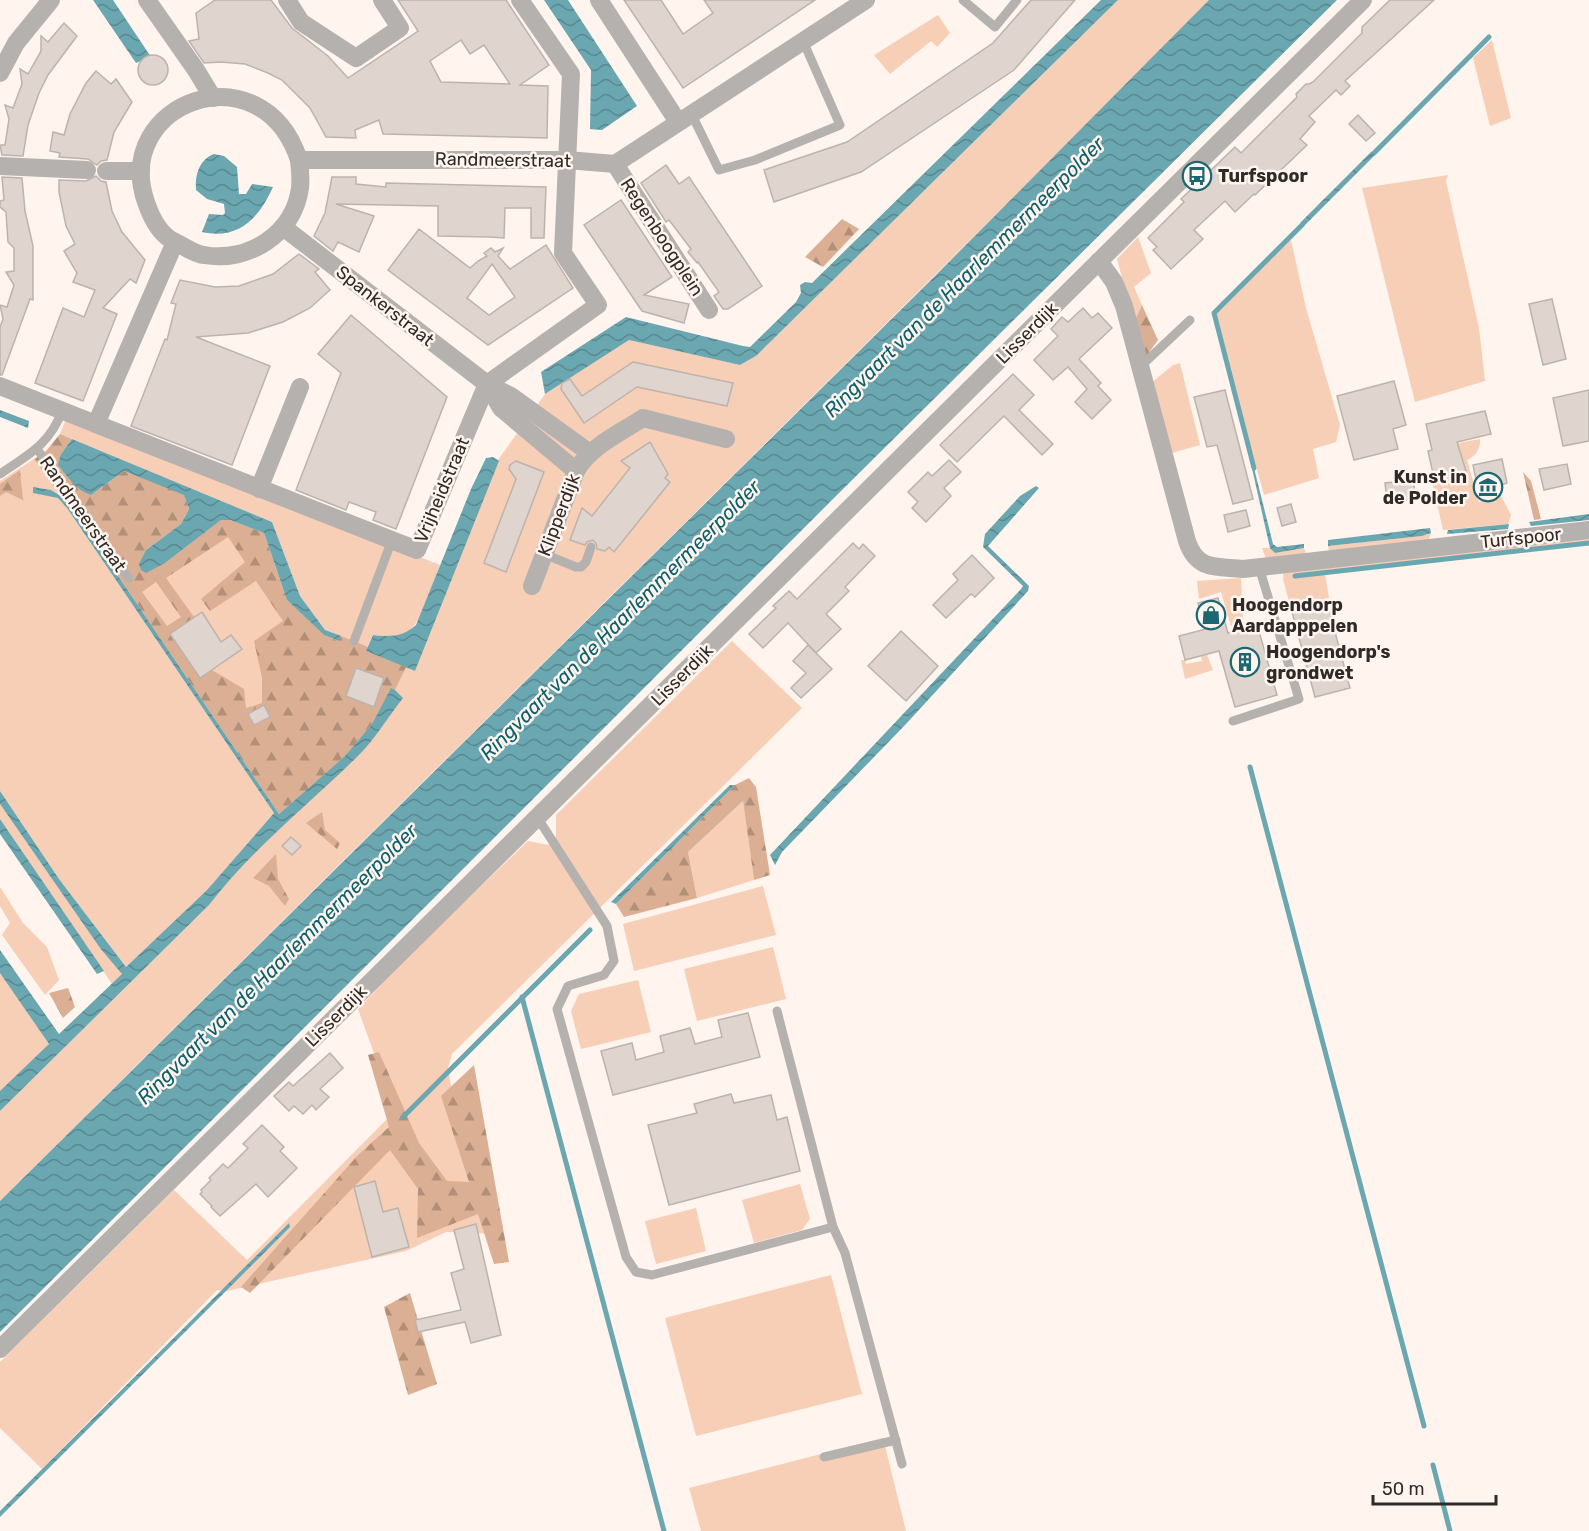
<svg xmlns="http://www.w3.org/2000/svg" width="1589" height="1531" viewBox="0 0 1589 1531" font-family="Rubik,sans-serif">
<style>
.green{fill:#f7ceb6}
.forest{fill:url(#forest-firs);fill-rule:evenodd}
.water{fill:url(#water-waves)}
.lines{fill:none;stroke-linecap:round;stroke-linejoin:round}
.stream{stroke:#6ba7b1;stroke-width:5}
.building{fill:#dfd5ce;stroke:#bdb3ad;stroke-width:1.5;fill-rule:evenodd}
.service{stroke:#b5b1ae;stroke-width:9}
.minor{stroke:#b5b1ae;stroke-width:18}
.tertiary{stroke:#b5b1ae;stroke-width:18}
.labels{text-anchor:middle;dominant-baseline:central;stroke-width:5;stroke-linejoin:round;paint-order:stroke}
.street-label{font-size:18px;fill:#2e2a28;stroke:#fff4ee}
.poi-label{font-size:18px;font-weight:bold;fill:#2e2a28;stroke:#fff4ee;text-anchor:start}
.water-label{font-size:20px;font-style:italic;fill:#0a616b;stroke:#fff4ee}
</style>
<defs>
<pattern id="forest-firs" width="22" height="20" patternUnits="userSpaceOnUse" patternTransform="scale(1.5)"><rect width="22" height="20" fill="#dbaf94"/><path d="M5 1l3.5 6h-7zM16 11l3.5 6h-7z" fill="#b28f79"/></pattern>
<pattern id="water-waves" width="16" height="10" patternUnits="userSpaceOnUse" patternTransform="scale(1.5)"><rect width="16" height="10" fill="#6ba7b1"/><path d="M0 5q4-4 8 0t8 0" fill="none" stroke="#588890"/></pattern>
</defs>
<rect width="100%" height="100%" fill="#fff4ee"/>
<!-- green -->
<g class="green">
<path d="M1118 0H1211C809 402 403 800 0 1201V1111L209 905C252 848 308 802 360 754L279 814 123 583 221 520 283 588 325 630 300 596 272 522 60 434 66 419 440 565C433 582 422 625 406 633 398 638 383 636 373 635L366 650 415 671 498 460 545 394 629 340 740 365 756 356Z"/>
<path d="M938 15 950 33 937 47 931 41 890 74 874 55Z"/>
<path d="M1492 40 1511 118 1490 126 1473 58Z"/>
<path d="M1448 175 1446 181 1479 328 1485 381 1415 402 1362 188Z"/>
<path d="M1138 237 1151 273 1134 287 1142 305 1134 322 1117 259Z"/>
<path d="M1291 240 1306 308 1340 425 1336 442 1313 449 1319 478 1264 495 1214 313 1221 302Z"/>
<path d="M1180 363 1200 445 1172 453 1150 384 1173 365Z"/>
<path d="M1480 439C1481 448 1475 457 1467 460L1479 502 1501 496 1511 515 1508 524 1443 530 1432 481 1462 473 1458 443Z"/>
<path d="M34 459 60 495 51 490 33 492 59 498 67 508 274 813 207 890 126 967 59 879 0 791V481Z"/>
<path d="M1431 533 1428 541 1329 552 1328 546 1422 536Z"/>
<path d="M1589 535V543L1325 573 1329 598 1291 609 1283 579 1284 570Z"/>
<path d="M1262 548H1270L1275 553 1304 548 1306 554 1266 559Z"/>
<path d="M1241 578 1243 622 1231 626 1221 592 1199 599 1197 581Z"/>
<path d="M732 641 802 708 452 1054 448 1068 451 1086 480 1176 495 1234 446 1232 406 1251 227 1291 217 1290 42 1469 0 1428V1362L174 1190 247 1260 395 1111 358 1009 409 955 528 841 548 845 556 836V815Z"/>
<path d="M1198 641 1202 642 1213 670 1185 679 1181 660H1185L1186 664 1202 661Z"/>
<path d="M743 801 754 880 697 898 688 852Z"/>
<path d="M0 804 100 948 123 974 112 984 0 819Z"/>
<path d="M763 886 776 935 634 971 623 924Z"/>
<path d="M0 887 23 923 47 947 59 980 45 995 2 935 10 923 0 906Z"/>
<path d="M773 947 786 999 697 1021 684 969Z"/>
<path d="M0 971 49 1044 0 1102Z"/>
<path d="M638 980 651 1032 581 1049 571 1011 579 994Z"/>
<path d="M800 1184 810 1219 802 1230 754 1243 742 1200Z"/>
<path d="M696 1208 706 1251 656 1264 645 1221Z"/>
<path d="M831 1275 862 1394 696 1436 665 1318Z"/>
<path d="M883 1438 906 1531H701L689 1488Z"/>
</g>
<!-- forest -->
<g class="forest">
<path d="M842 219 859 229 823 267 805 257Z"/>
<path d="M1142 305 1158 340 1145 358 1134 322Z"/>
<path d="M60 434 72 439 61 454 91 495 124 471 184 494 189 509 181 524 146 550 165 563 221 520H230L264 533 287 600 324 635 338 641 341 636 368 647 366 651 406 667 395 690 391 689 372 724 345 756 279 814 66 499 60 495 34 459 46 451ZM228 537 245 562 201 599 210 611 256 581 283 621 254 641 262 678V703L246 708 244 689 212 670 242 649 231 635 218 644 208 631 212 628 202 612 194 617 166 578ZM156 582 181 617 167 626 142 592Z"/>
<path d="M20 470 23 500 6 492 0 496V484Z"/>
<path d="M1523 472 1531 481 1541 519 1534 520Z"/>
<path d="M749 778 756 787 770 875 754 880 743 801 688 852 697 898 624 917 616 904 735 785Z"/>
<path d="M322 812 325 830 340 843 337 849 306 823Z"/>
<path d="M276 854 278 879 289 899 285 906 269 886 253 878Z"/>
<path d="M68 988 75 1007 63 1018 49 993Z"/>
<path d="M379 1052 419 1143 447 1181 469 1182 441 1096 474 1065 509 1262 494 1264 478 1214 417 1238 418 1189 390 1150 250 1293 241 1287 358 1155 389 1127 368 1055Z"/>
<path d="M410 1293 437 1384 408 1395 384 1307Z"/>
</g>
<!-- water -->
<g class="water">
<path d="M93 0H113L151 57 136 63Z"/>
<path d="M544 0H568L637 106 602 130 590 129 591 70Z"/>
<path d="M1101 0H1118L756 356 740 365 629 340 545 394 541 372 626 317 743 346 750 347 796 302 801 293 800 285 805 282 812 283Z"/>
<path d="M1209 0H1337L843 489 0 1332V1201L934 277Z"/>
<path d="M1372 151 1376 154 1304 226 1300 223Z"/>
<path d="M214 154 224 156 237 167 239 194H246L252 184 273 187C259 218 239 240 202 232L209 214 223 215 225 213 224 204 207 199 196 190C195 175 199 160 214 154Z"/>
<path d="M0 410 29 421 28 428 0 417Z"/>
<path d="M72 439 272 522 300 596 325 630 341 636 339 641 324 635 287 600 264 533 230 520H221L165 563 146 573 141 570 139 564 146 550 181 524 189 509 184 495 124 471 91 495C76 490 68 477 58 465L61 454Z"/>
<path d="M493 457 499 461 415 671 366 651 373 635C392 637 402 637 416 625L471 489 486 458Z"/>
<path d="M1251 464 1254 468 1273 544 1277 547 1304 544V548L1275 553 1270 548Z"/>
<path d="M1036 486 1039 488 988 546 1029 586 1028 591 906 724 782 852 775 865 770 855 1021 589 1023 586 983 547 985 534 1020 496Z"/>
<path d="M33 487 51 490 66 499 279 814 345 756 372 724 391 688 395 690 403 698C388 717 375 739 358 756 307 806 253 848 209 905L0 1111V1091L49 1044 0 973V950L59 1034 122 974 100 948 0 804V791L59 879 126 967 207 890 274 813 67 508 58 498 33 493Z"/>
<path d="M1589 514V520L1531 526 1529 522Z"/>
<path d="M1509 524 1508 529 1447 534 1448 530Z"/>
<path d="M1430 528 1431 533 1422 536 1328 546V540Z"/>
<path d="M730 785H735L616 904 611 902Z"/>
<path d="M0 819 104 971 97 974 0 834Z"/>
<path d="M289 1223 290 1227 0 1517V1511Z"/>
</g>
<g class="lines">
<!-- stream -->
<g class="stream">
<path d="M1375 152 1489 37"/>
<path d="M1254 468 1214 313 1302 225"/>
<path d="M1295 576 1589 543"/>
<path d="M1250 767 1424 1426"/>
<path d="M522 997 664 1531"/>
<path d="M403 1117 590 930"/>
<path d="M1433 1465 1450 1531"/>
</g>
</g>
<!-- building -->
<g class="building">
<path d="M215 0H271L292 28 328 56 348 78 418 31 398 0H506L549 65 520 85 548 86 547 138 383 134 379 120 355 130 356 138 326 137 310 108 282 80 268 73 245 64 221 62 204 63 189 41 199 39 196 13ZM461 40 470 54 484 45 510 84 441 82 430 61Z"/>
<path d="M624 0H661L683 34 713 13 704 0H815L683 88Z"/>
<path d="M1031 0H1075L1014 70 861 172 774 202 764 170 847 142 993 43Z"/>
<path d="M1390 0H1434L1345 81 1350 86 1341 95 1336 90 1309 116 1315 122 1300 139 1307 145 1255 195 1254 194 1235 212 1225 201 1194 230 1203 239 1171 269 1153 250 1157 247 1148 238 1184 202 1181 199 1235 147 1241 153 1297 97 1296 94 1306 84H1309L1313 82 1362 33V27Z"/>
<path d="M64 23 77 36 48 75 39 93 28 125 23 156 2 155 0 145H5L9 119 5 105 13 108 22 84 20 69 28 74 41 51V36L48 42Z"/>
<circle cx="153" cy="70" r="15"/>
<path d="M96 71 111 84 116 79 132 102 114 132 107 160 101 161 97 165 88 159 59 157 60 153 50 151 53 132 64 135 70 114 86 83Z"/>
<path d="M1358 115 1375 133 1366 141 1349 124Z"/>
<path d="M666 165 679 184 689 177 762 286 728 309H723L714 296 719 292 698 262 697 263 688 252 691 249 669 220 666 222 641 183Z"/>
<path d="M96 176 101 181 106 182 112 211 122 232 145 260 136 283 130 279 103 308 117 314 83 401 35 383 63 308 84 317 95 290 73 282 77 273 64 251 75 244 66 226 59 192V180L86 181Z"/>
<path d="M2 177 22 178 25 211 33 246V300L30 299 2 375H0V327L3 319 0 305 7 307 14 285 6 272 14 271V248L8 242 6 212 0 207V201L4 200Z"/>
<path d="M332 177H356V184L386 187V183L546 187 544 238H531V208H505L504 238 490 237 438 236V206L336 204 374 216 359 252 338 242 333 251 314 236 325 213Z"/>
<path d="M621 200 672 277 644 295 689 304 684 323 642 311 584 225Z"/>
<path d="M419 229 470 268 478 261 487 256 484 253 491 248 495 252 503 248 498 256 510 269 546 245 573 288 488 345 388 270ZM492 264 515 297 489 315 467 298Z"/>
<path d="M299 254 319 269 315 272 330 290 310 308 283 322 248 333 196 337 270 366 232 465 131 426 165 339 167 340 176 304 171 303 180 280 215 287 239 286 273 274Z"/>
<path d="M1552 299 1566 359 1543 365 1529 304Z"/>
<path d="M1083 308 1092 318 1098 313 1112 328 1079 359 1101 383 1098 386 1111 400 1092 419 1075 402 1087 389 1068 367 1053 380 1034 360 1058 336 1051 329 1062 317 1068 322Z"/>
<path d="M351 315 447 397 396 529 373 520 376 512 349 502 346 510 296 490 341 373 318 354Z"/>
<path d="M633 362 733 383 727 406 637 387 584 423 561 389 562 383 570 379 582 396Z"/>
<path d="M1013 374 1034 395 1019 410 1053 444 1042 455 1004 416 957 462 940 445Z"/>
<path d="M1394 381 1406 425 1393 429 1398 449 1354 460 1337 396Z"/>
<path d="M1225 390 1253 499 1233 504 1217 445 1207 447 1194 397Z"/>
<path d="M1589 390V441L1563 446 1553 398Z"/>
<path d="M1485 411 1491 434 1457 442 1466 471 1434 478 1428 451 1432 450 1426 424Z"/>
<path d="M650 442 668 474 665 478 670 482 614 552 609 547 605 551 597 549 596 543 593 540 587 542 585 545 570 540 582 508 592 516 630 468 621 461Z"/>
<path d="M1502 459 1507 483 1498 486 1499 494 1480 498 1473 465Z"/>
<path d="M949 460 961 472 944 488 951 496 926 522 912 508 918 502 908 492 928 472 932 476Z"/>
<path d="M516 461 544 472 506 572 484 563 516 479 509 469 510 465Z"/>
<path d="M1567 464 1571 484 1544 490 1539 469Z"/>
<path d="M1413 480 1416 499 1387 502 1385 483Z"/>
<path d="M1291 504 1296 522 1282 526 1277 508Z"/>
<path d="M1246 510 1250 526 1228 532 1224 515Z"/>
<path d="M853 543 859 549 863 544 875 556 845 587 849 591 826 614 841 629 816 653 788 623 763 648 749 634 776 608 773 606 789 591 797 599Z"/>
<path d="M972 555 994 578 975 597 971 594 946 618 933 605 958 580 953 574Z"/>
<path d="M1218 598 1228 633 1257 624 1277 695 1235 707 1219 651 1185 660 1179 636 1206 629 1198 603Z"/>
<path d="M1327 602 1350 688 1315 697 1292 612Z"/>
<path d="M202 612 221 642 231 635 242 649 200 678 170 634Z"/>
<path d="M901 631 938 666 906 701 868 666Z"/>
<path d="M808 645 832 669 801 698 791 688 806 673 793 661Z"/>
<path d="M356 668 384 678 374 707 346 696Z"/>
<path d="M264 705 270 717 254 725 248 714Z"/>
<path d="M291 837 301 846 292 855 282 846Z"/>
<path d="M748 1013 760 1057 613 1095 601 1051 632 1043 636 1060 664 1052 660 1036 690 1028 695 1044 722 1037 718 1020Z"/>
<path d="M330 1053 343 1068 320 1089 329 1097 316 1110 312 1105 303 1114 294 1106 289 1111 274 1096 289 1082 293 1086Z"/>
<path d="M731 1094 734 1103 771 1095 777 1120 787 1117 800 1171 669 1205 648 1125 697 1113 694 1104Z"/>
<path d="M262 1125 284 1147 280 1151 297 1168 268 1197 256 1184 220 1216 211 1207 212 1206 200 1194 202 1192 201 1190 211 1180 209 1178 223 1164 228 1168 248 1148 243 1144Z"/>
<path d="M375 1181 383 1212 398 1208 409 1247 372 1257 354 1187Z"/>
<path d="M476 1224 501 1335 471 1343 465 1322 418 1332 415 1320 461 1310 451 1273 464 1269 454 1230Z"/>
</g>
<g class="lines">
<!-- service -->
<g class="service">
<path d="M963 0 995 27 1017 0"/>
<path d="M691 113 719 170 755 160 840 125 803 41"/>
<path d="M1140 367 1190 320"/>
<path d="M37 449 129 578"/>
<path d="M0 474C28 455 50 444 62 411"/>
<path d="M544 554 576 567H581L586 562 591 547"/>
<path d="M354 641 392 540"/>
<path d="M1233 721 1299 699 1259 567"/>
<path d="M537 817 607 926 614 961 604 975 568 986 557 1009 626 1257 636 1272 652 1275 833 1227 777 1011"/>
<path d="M833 1227 845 1253 902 1464"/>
<path d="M824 1457 896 1440"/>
</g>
<!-- minor -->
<g class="minor">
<path d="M147 0 196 70 213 98"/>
<path d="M287 0 301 22 356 58 400 28 382 0"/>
<path d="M599 0 678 122"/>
<path d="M0 73 16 43 51 0"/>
<path d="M615 164 709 310"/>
<path d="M0 166 87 170"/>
<path d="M106 171H141"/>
<path d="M283 227 487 384 511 396 590 453"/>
<path d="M175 242C160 235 151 217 146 202 111 102 262 47 299 160"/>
<path d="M1099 261 1114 282 1124 306 1187 541C1197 571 1216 566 1243 569L1589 530"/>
<path d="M487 384 501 408 576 471"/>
<path d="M0 386 96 424 175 242C184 246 194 254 204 255 248 263 294 234 300 188 301 180 300 169 299 160H567L615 164 866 0"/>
<path d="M96 424 417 550 487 384 598 305 563 253 571 74 520 0"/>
<path d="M259 489 300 387"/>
<path d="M532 586 576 471C589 447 620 433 643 418L726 439"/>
</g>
<!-- tertiary -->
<path class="tertiary" d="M0 1349 1363 0"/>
</g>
<!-- icons -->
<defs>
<g id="bus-ring" transform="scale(1.5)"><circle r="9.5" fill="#fff4ee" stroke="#1c6771" stroke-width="1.5"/><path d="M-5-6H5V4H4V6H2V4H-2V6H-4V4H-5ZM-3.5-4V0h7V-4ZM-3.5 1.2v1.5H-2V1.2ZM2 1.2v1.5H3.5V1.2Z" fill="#1c6771"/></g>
<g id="museum-ring" transform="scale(1.5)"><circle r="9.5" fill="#fff4ee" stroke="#1c6771" stroke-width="1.5"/><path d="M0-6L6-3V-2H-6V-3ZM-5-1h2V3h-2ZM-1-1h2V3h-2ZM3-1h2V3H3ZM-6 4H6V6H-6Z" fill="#1c6771"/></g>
<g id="shop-ring" transform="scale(1.5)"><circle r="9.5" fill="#fff4ee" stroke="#1c6771" stroke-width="1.5"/><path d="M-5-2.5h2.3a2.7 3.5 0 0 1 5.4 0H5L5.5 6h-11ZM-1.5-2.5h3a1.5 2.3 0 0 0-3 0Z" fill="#1c6771"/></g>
<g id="building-ring" transform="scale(1.5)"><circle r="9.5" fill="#fff4ee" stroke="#1c6771" stroke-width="1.5"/><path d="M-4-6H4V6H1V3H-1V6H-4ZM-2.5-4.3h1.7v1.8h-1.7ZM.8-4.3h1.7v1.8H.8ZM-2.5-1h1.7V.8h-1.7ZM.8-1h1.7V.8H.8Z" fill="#1c6771"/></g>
</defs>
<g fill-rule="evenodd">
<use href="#bus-ring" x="1197" y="176"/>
<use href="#museum-ring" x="1488" y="487"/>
<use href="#shop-ring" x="1211" y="615"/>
<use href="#building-ring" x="1245" y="662"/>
</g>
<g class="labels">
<!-- street labels -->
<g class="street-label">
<text transform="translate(503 160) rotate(1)">Randmeerstraat</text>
<text transform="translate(662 237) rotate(57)">Regenboogplein</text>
<text transform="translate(385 306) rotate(38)">Spankerstraat</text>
<text transform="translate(1027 333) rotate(-45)">Lisserdijk</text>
<text transform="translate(442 490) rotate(-67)">Vrijheidstraat</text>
<text transform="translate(83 514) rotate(55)">Randmeerstraat</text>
<text transform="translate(559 515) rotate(-69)">Klipperdijk</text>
<text transform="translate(1521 538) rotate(-6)">Turfspoor</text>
<text transform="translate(682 675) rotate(-45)">Lisserdijk</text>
<text transform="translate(336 1016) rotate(-45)">Lisserdijk</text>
</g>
<!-- poi labels -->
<g class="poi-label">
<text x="1218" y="176">Turfspoor</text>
<text x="1467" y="477" text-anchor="end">Kunst in<tspan x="1467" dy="21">de Polder</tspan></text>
<text x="1232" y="605">Hoogendorp<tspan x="1232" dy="21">Aardapppelen</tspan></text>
<text x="1266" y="652">Hoogendorp's<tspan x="1266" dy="21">grondwet</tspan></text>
</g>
<!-- water labels -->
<g class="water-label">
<text transform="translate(964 277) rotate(-45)">Ringvaart van de Haarlemmermeerpolder</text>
<text transform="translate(620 620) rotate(-45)">Ringvaart van de Haarlemmermeerpolder</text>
<text transform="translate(277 964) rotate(-45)">Ringvaart van de Haarlemmermeerpolder</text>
</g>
</g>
<!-- scale -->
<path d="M1373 1495v9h123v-9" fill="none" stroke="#2e2a28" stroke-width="3"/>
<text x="1382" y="1495" font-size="18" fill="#2e2a28" stroke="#fff4ee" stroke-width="4.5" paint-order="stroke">50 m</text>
</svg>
